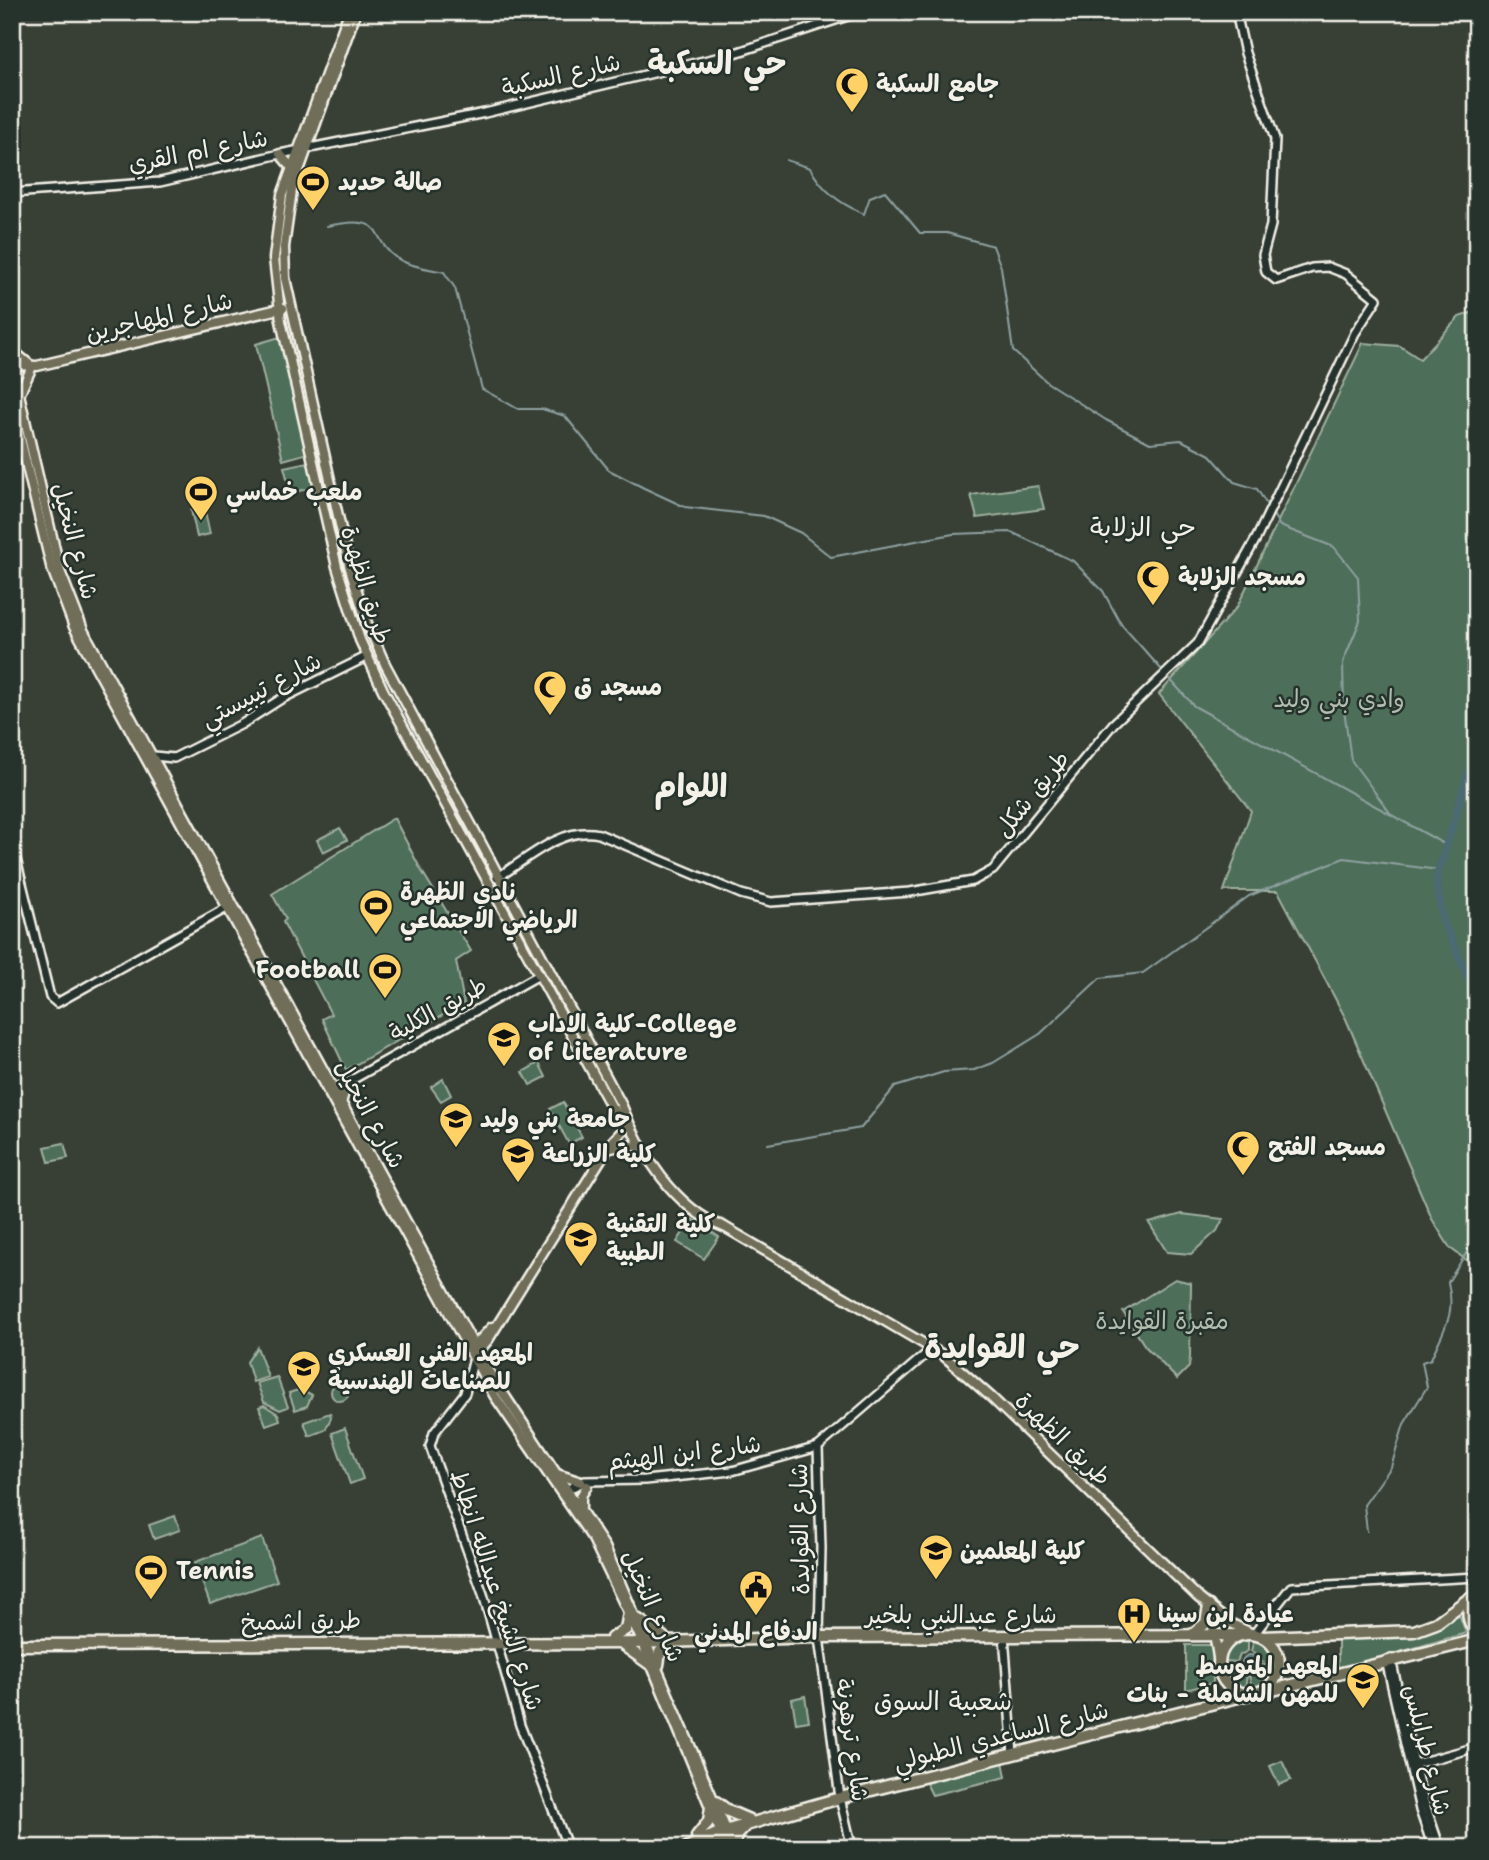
<svg xmlns="http://www.w3.org/2000/svg" width="1489" height="1860" viewBox="0 0 1489 1860" font-family="'Shantell Sans','Playpen Sans Arabic',sans-serif">
<style>
.green{fill:#4d6e59;stroke:#a0b0a0;stroke-width:2}
.water{fill:#4b6b72;stroke:#8fa1a1;stroke-width:2}
.lines{fill:none;stroke-linecap:round;stroke-linejoin:round}
.stream{stroke:#8fa1a1;stroke-width:2}
.river{stroke:#4b6b72;stroke-width:8}
.secondary-casing{stroke:#f4f1e8;stroke-width:12}
.primary-casing{stroke:#f4f1e8;stroke-width:13}
.highway-casing{stroke:#f4f1e8;stroke-width:15}
.secondary{stroke:#26332d;stroke-width:7}
.primary{stroke:#706e59;stroke-width:8}
.highway{stroke:#706e59;stroke-width:10}
.labels{text-anchor:middle;dominant-baseline:central;stroke-width:5;stroke-linejoin:round;paint-order:stroke}
.street-label{font-size:24px;fill:#f4f1e8;stroke:#26332d}
.poi-label{font-size:24px;font-weight:bold;fill:#f4f1e8;stroke:#26332d;text-anchor:start}
.park-label{font-size:24px;fill:#b1bdaf;stroke:#26332d}
.neighbourhood-label{font-size:26px;fill:#f4f1e8;stroke:#26332d}
.district-label{font-size:32px;font-weight:bold;fill:#f4f1e8;stroke:#26332d}
</style>
<rect width="100%" height="100%" fill="#384036"/>
<filter id="ink" filterUnits="userSpaceOnUse"><feTurbulence type="fractalNoise" baseFrequency=".0143" numOctaves="2"/><feDisplacementMap in="SourceGraphic" scale="14" xChannelSelector="R" yChannelSelector="G"/><feConvolveMatrix kernelMatrix="1 2 1 2 8 2 1 2 1" color-interpolation-filters="sRGB"/></filter>
<g filter="url(#ink)">
<!-- green -->
<g class="green">
<path d="M1477 311V1268L1450 1248 1432 1219 1346 1019 1278 891H1224L1251 811 1159 694 1237 607 1363 343 1400 346 1420 359 1459 317Z"/>
<path d="M280 337 308 453 283 460 256 344Z"/>
<path d="M308 462 315 487 291 493 284 467Z"/>
<path d="M1038 486 1044 509 977 518 971 495Z"/>
<path d="M204 507 210 534 197 537 191 510Z"/>
<path d="M394 818 420 868 471 951 456 961 464 1003 346 1070 322 1019 331 1014 283 922 286 919 272 894Z"/>
<path d="M340 828 347 840 323 852 317 840Z"/>
<path d="M539 1063 546 1077 530 1085 523 1072Z"/>
<path d="M443 1079 451 1095 441 1101 431 1087Z"/>
<path d="M563 1102 582 1137 569 1144 550 1109Z"/>
<path d="M64 1143 68 1158 49 1162 45 1147Z"/>
<path d="M1182 1214 1223 1219 1217 1231 1191 1254 1167 1252 1149 1223Z"/>
<path d="M692 1219 719 1237 704 1259 677 1242Z"/>
<path d="M1175 1279 1191 1283 1190 1357 1189 1367 1177 1379 1145 1346 1123 1312Z"/>
<path d="M257 1347 268 1377 253 1382 247 1362Z"/>
<path d="M277 1377 288 1407 280 1410 264 1402 257 1383Z"/>
<circle cx="340" cy="1392" r="9"/>
<path d="M301 1389 312 1395 307 1406 295 1410 289 1393Z"/>
<path d="M264 1405 278 1414 280 1420 266 1425 259 1407Z"/>
<path d="M330 1413 331 1418 325 1430 309 1436 304 1422Z"/>
<path d="M345 1428 363 1479 350 1484 332 1433Z"/>
<path d="M175 1516 180 1530 154 1539 149 1525Z"/>
<path d="M262 1538 277 1581 210 1604 195 1562Z"/>
<path d="M1459 1614 1466 1633 1338 1670V1638L1426 1632Z"/>
<path d="M1244 1639 1248 1641V1651L1240 1655 1237 1662 1226 1661C1223 1649 1234 1644 1244 1639Z"/>
<path d="M1254 1639 1270 1649 1272 1663 1261 1662 1258 1655 1251 1651Z"/>
<path d="M1186 1645H1212L1213 1683 1186 1690Z"/>
<path d="M1227 1664 1236 1665 1240 1673 1247 1676 1245 1688C1233 1690 1228 1678 1224 1668Z"/>
<path d="M1260 1665H1270L1272 1669 1265 1682 1252 1688 1249 1676 1256 1673Z"/>
<path d="M805 1696 809 1721 796 1723 792 1699Z"/>
<path d="M1003 1761 1006 1777 932 1795 925 1781Z"/>
<path d="M1282 1761 1291 1780 1279 1785 1270 1766Z"/>
</g>
<!-- water -->
<circle class="water" cx="1250" cy="1663" r="8"/>
<g class="lines">
<!-- stream -->
<g class="stream">
<path d="M786 160 810 168C823 191 839 203 864 214L870 197 885 191 920 233H947L993 246 1001 267 1013 351 1048 383 1106 420 1150 443 1181 440 1210 455 1234 482 1257 489 1269 508"/>
<path d="M327 226C394 212 365 242 402 261 413 267 431 269 444 272L455 288 482 389 518 409H542L565 416 609 470 644 488 685 507 764 516 801 533 831 557 953 534 1011 532 1073 561 1103 591 1121 624 1161 669"/>
<path d="M1272 513 1280 526 1334 547 1358 577 1360 621 1343 662 1344 709 1351 760 1391 814"/>
<path d="M1167 676 1194 706 1446 845"/>
<path d="M768 1144 861 1128 895 1087 944 1072 974 1070 993 1063 1040 1034 1100 978 1143 973 1249 896 1344 858 1439 870"/>
<path d="M1367 1531 1364 1505 1391 1467 1404 1424 1427 1387 1422 1362 1431 1359C1444 1328 1456 1316 1448 1282L1477 1236"/>
</g>
<!-- river -->
<path class="river" d="M1477 744 1436 880 1443 921 1477 998"/>
<!-- secondary casing -->
<g class="secondary-casing">
<g id="secondary">
<path d="M12 193 160 182 280 154 485 113 729 55 860 12"/>
<path d="M154 756 174 758 242 724 281 699 366 657"/>
<path d="M12 843 50 997 57 1003 230 906"/>
<path d="M497 878C527 859 562 826 599 834L741 894 771 902 910 892 973 881 993 870 1113 724 1198 643 1257 537 1355 333 1377 299 1346 274 1328 267 1312 268 1276 280 1266 272 1263 255 1271 225 1275 139 1245 53 1236 12"/>
<path d="M332 1091 539 975"/>
<path d="M474 1358 465 1393 434 1433 430 1446 483 1594 520 1725 568 1848"/>
<path d="M818 1447 821 1548 819 1637 840 1798 852 1848"/>
<path d="M564 1491 585 1481 645 1480 732 1471 818 1447 933 1348"/>
<path d="M1254 1634 1291 1587 1477 1577"/>
<path d="M1004 1635 1013 1755"/>
<path d="M1391 1659 1420 1789 1440 1848"/>
<path d="M1386 1660 1420 1810 1433 1848"/>
<path d="M1415 1764 1477 1747"/>
</g>
</g>
<!-- primary casing -->
<g class="primary-casing">
<g id="primary">
<path d="M349 12 282 195 274 258 281 321 337 567 360 640 383 690 612 1108 624 1119"/>
<path d="M356 12 292 190 284 247 285 278 349 565 367 623 385 664 622 1106C639 1151 676 1210 724 1227"/>
<path d="M280 154 292 168"/>
<path d="M12 350 30 365"/>
<path d="M16 365 37 366 283 308"/>
<path d="M16 381 60 571 83 630 485 1366 605 1547 734 1848"/>
<path d="M19 395 31 369"/>
<path d="M12 405 51 566 74 627 494 1395 593 1539 640 1637 727 1848"/>
<path d="M341 1103 346 1086"/>
<path d="M611 1148 624 1145 641 1147"/>
<path d="M721 1225 943 1355 991 1397 1199 1598 1230 1623 1253 1634"/>
<path d="M472 1349 482 1347 488 1340 611 1143 628 1125"/>
<path d="M475 1351 479 1341 492 1327"/>
<path d="M557 1474 581 1482"/>
<path d="M581 1507V1496L587 1486"/>
<path d="M1210 1609 1219 1663"/>
</g>
</g>
<!-- highway casing -->
<g class="highway-casing">
<g id="highway">
<path d="M1474 1595C1466 1609 1466 1621 1477 1633"/>
<path d="M639 1620 663 1637"/>
<circle cx="1249" cy="1664" r="30"/>
<path d="M1193 1634 1206 1623 1209 1606"/>
<path d="M1263 1637 1414 1631 1436 1623 1474 1595"/>
<path d="M612 1638 626 1629 629 1613"/>
<path d="M12 1645 634 1643 819 1637 1242 1635"/>
<path d="M623 1645 651 1665"/>
<path d="M658 1665 660 1652 670 1642"/>
<path d="M1260 1693 1477 1640"/>
<path d="M716 1802 728 1811 749 1820"/>
<path d="M697 1836 709 1821 711 1807"/>
<path d="M709 1837 727 1848"/>
<path d="M733 1846 737 1834 745 1826"/>
<path d="M686 1848 721 1832 840 1798 1250 1694"/>
</g>
</g>
<!-- secondary -->
<use href="#secondary" class="secondary"/>
<!-- primary -->
<use href="#primary" class="primary"/>
<!-- highway -->
<use href="#highway" class="highway"/>
</g>
</g>
<!-- icons -->
<defs>
<g id="mosque-pin" transform="scale(1.75)"><path d="M0 17L-7.5 6A9.5 9.5 0 1 1 7.5 6Z" fill="#ffd166" stroke="#26332d"/><path d="M3.5-4.9A6 6 0 1 0 3.5 4.9A5 5 0 1 1 3.5-4.9Z" fill="#111"/></g>
<g id="stadium-pin" transform="scale(1.75)"><path d="M0 17L-7.5 6A9.5 9.5 0 1 1 7.5 6Z" fill="#ffd166" stroke="#26332d"/><path d="M0-5a6.5 5 0 1 0 0 10a6.5 5 0 1 0 0-10ZM-3.5-1.8h7v3.6h-7Z" fill="#111"/></g>
<g id="university-pin" transform="scale(1.75)"><path d="M0 17L-7.5 6A9.5 9.5 0 1 1 7.5 6Z" fill="#ffd166" stroke="#26332d"/><path d="M0-5L7-2L0 1L-7-2ZM-4 1L0 2.5L4 1V4Q0 6-4 4Z" fill="#111"/></g>
<g id="civic-pin" transform="scale(1.75)"><path d="M0 17L-7.5 6A9.5 9.5 0 1 1 7.5 6Z" fill="#ffd166" stroke="#26332d"/><path d="M-.6-6.5H3V-4.5H.6V-3L4-1V1h2V6H-6V1h2V-1L-.6-3ZM-1.2 2.5V6h2.4V2.5Z" fill="#111"/></g>
<g id="hospital-pin" transform="scale(1.75)"><path d="M0 17L-7.5 6A9.5 9.5 0 1 1 7.5 6Z" fill="#ffd166" stroke="#26332d"/><path d="M-5-5h3v3.5h4V-5h3V5h-3V1.5h-4V5h-3Z" fill="#111"/></g>
</defs>
<g fill-rule="evenodd">
<use href="#mosque-pin" x="852" y="84"/>
<use href="#stadium-pin" x="313" y="182"/>
<use href="#stadium-pin" x="201" y="492"/>
<use href="#mosque-pin" x="1153" y="577"/>
<use href="#mosque-pin" x="550" y="687"/>
<use href="#stadium-pin" x="376" y="906"/>
<use href="#stadium-pin" x="385" y="970"/>
<use href="#university-pin" x="504" y="1038"/>
<use href="#university-pin" x="456" y="1119"/>
<use href="#mosque-pin" x="1243" y="1147"/>
<use href="#university-pin" x="518" y="1154"/>
<use href="#university-pin" x="581" y="1238"/>
<use href="#university-pin" x="304" y="1367"/>
<use href="#university-pin" x="936" y="1551"/>
<use href="#stadium-pin" x="151" y="1571"/>
<use href="#civic-pin" x="756" y="1587"/>
<use href="#hospital-pin" x="1134" y="1614"/>
<use href="#university-pin" x="1363" y="1680"/>
</g>
<g class="labels">
<!-- street labels -->
<g class="street-label">
<text transform="translate(561 75) rotate(-13)">شارع السكبة</text>
<text transform="translate(198 151) rotate(-11)">شارع ام القري</text>
<text transform="translate(159 317) rotate(-13)">شارع المهاجرين</text>
<text transform="translate(75 541) rotate(75)">شارع النخيل</text>
<text transform="translate(366 585) rotate(73)">طريق الظهرة</text>
<text transform="translate(261 690) rotate(-28)">شارع تيبيستي</text>
<text transform="translate(1032 794) rotate(-51)">طريق شكل</text>
<text transform="translate(438 1009) rotate(-29)">طريق الكلية</text>
<text transform="translate(370 1114) rotate(61)">شارع النخيل</text>
<text transform="translate(1063 1439) rotate(44)">طريق الظهرة</text>
<text transform="translate(684 1453) rotate(-7)">شارع ابن الهيثم</text>
<text transform="translate(800 1529) rotate(-91)">شارع القوايدة</text>
<text transform="translate(497 1590) rotate(72)">شارع الشيخ عبدالله انطاط</text>
<text transform="translate(653 1606) rotate(66)">شارع النخيل</text>
<text x="961" y="1615">شارع عبدالنبي بلخير</text>
<text transform="translate(301 1621) rotate(-1)">طريق اشميخ</text>
<text transform="translate(1001 1736) rotate(-14)">شارع الساعدي الطبولي</text>
<text transform="translate(852 1740) rotate(82)">شارع ترهونة</text>
<text transform="translate(1427 1750) rotate(76)">شارع طرابلس</text>
</g>
<!-- poi labels -->
<g class="poi-label">
<text x="876" y="84">جامع السكبة</text>
<text x="338" y="182">صالة حديد</text>
<text x="226" y="492">ملعب خماسي</text>
<text x="1178" y="577">مسجد الزلابة</text>
<text x="574" y="687">مسجد ق</text>
<text x="400" y="892">نادي الظهرة<tspan x="400" dy="28">الرياضي الاجتماعي</tspan></text>
<text x="360" y="970" text-anchor="end">Football</text>
<text x="528" y="1024">كلية الاداب-College<tspan x="528" dy="28">of Literature</tspan></text>
<text x="480" y="1119">جامعة بني وليد</text>
<text x="1268" y="1147">مسجد الفتح</text>
<text x="542" y="1154">كلية الزراعة</text>
<text x="606" y="1224">كلية التقنية<tspan x="606" dy="28">الطبية</tspan></text>
<text x="328" y="1353">المعهد الفني العسكري<tspan x="328" dy="28">للصناعات الهندسية</tspan></text>
<text x="960" y="1551">كلية المعلمين</text>
<text x="176" y="1571">Tennis</text>
<text x="1158" y="1614">عيادة ابن سينا</text>
<text x="756" y="1632" text-anchor="middle">الدفاع المدني</text>
<text x="1338" y="1666" text-anchor="end">المعهد المتوسط<tspan x="1338" dy="28">للمهن الشاملة - بنات</tspan></text>
</g>
<!-- park labels -->
<g class="park-label">
<text x="1339" y="699">وادي بني وليد</text>
<text x="1162" y="1321">مقبرة القوايدة</text>
</g>
<!-- neighbourhood labels -->
<g class="neighbourhood-label">
<text x="1143" y="526">حي الزلابة</text>
<text x="943" y="1700">شعبية السوق</text>
</g>
<!-- district labels -->
<g class="district-label">
<text x="717" y="62">حي السكبة</text>
<text x="691" y="785">اللوام</text>
<text x="1002" y="1346">حي القوايدة</text>
</g>
</g>
<!-- margin -->
<rect width="1489" height="1860" fill="none" stroke="#26332d" stroke-width="42"/>
<rect x="21" y="21" width="1447" height="1818" fill="none" stroke="#f4f1e8" stroke-width="2.5" filter="url(#ink)"/>
</svg>
